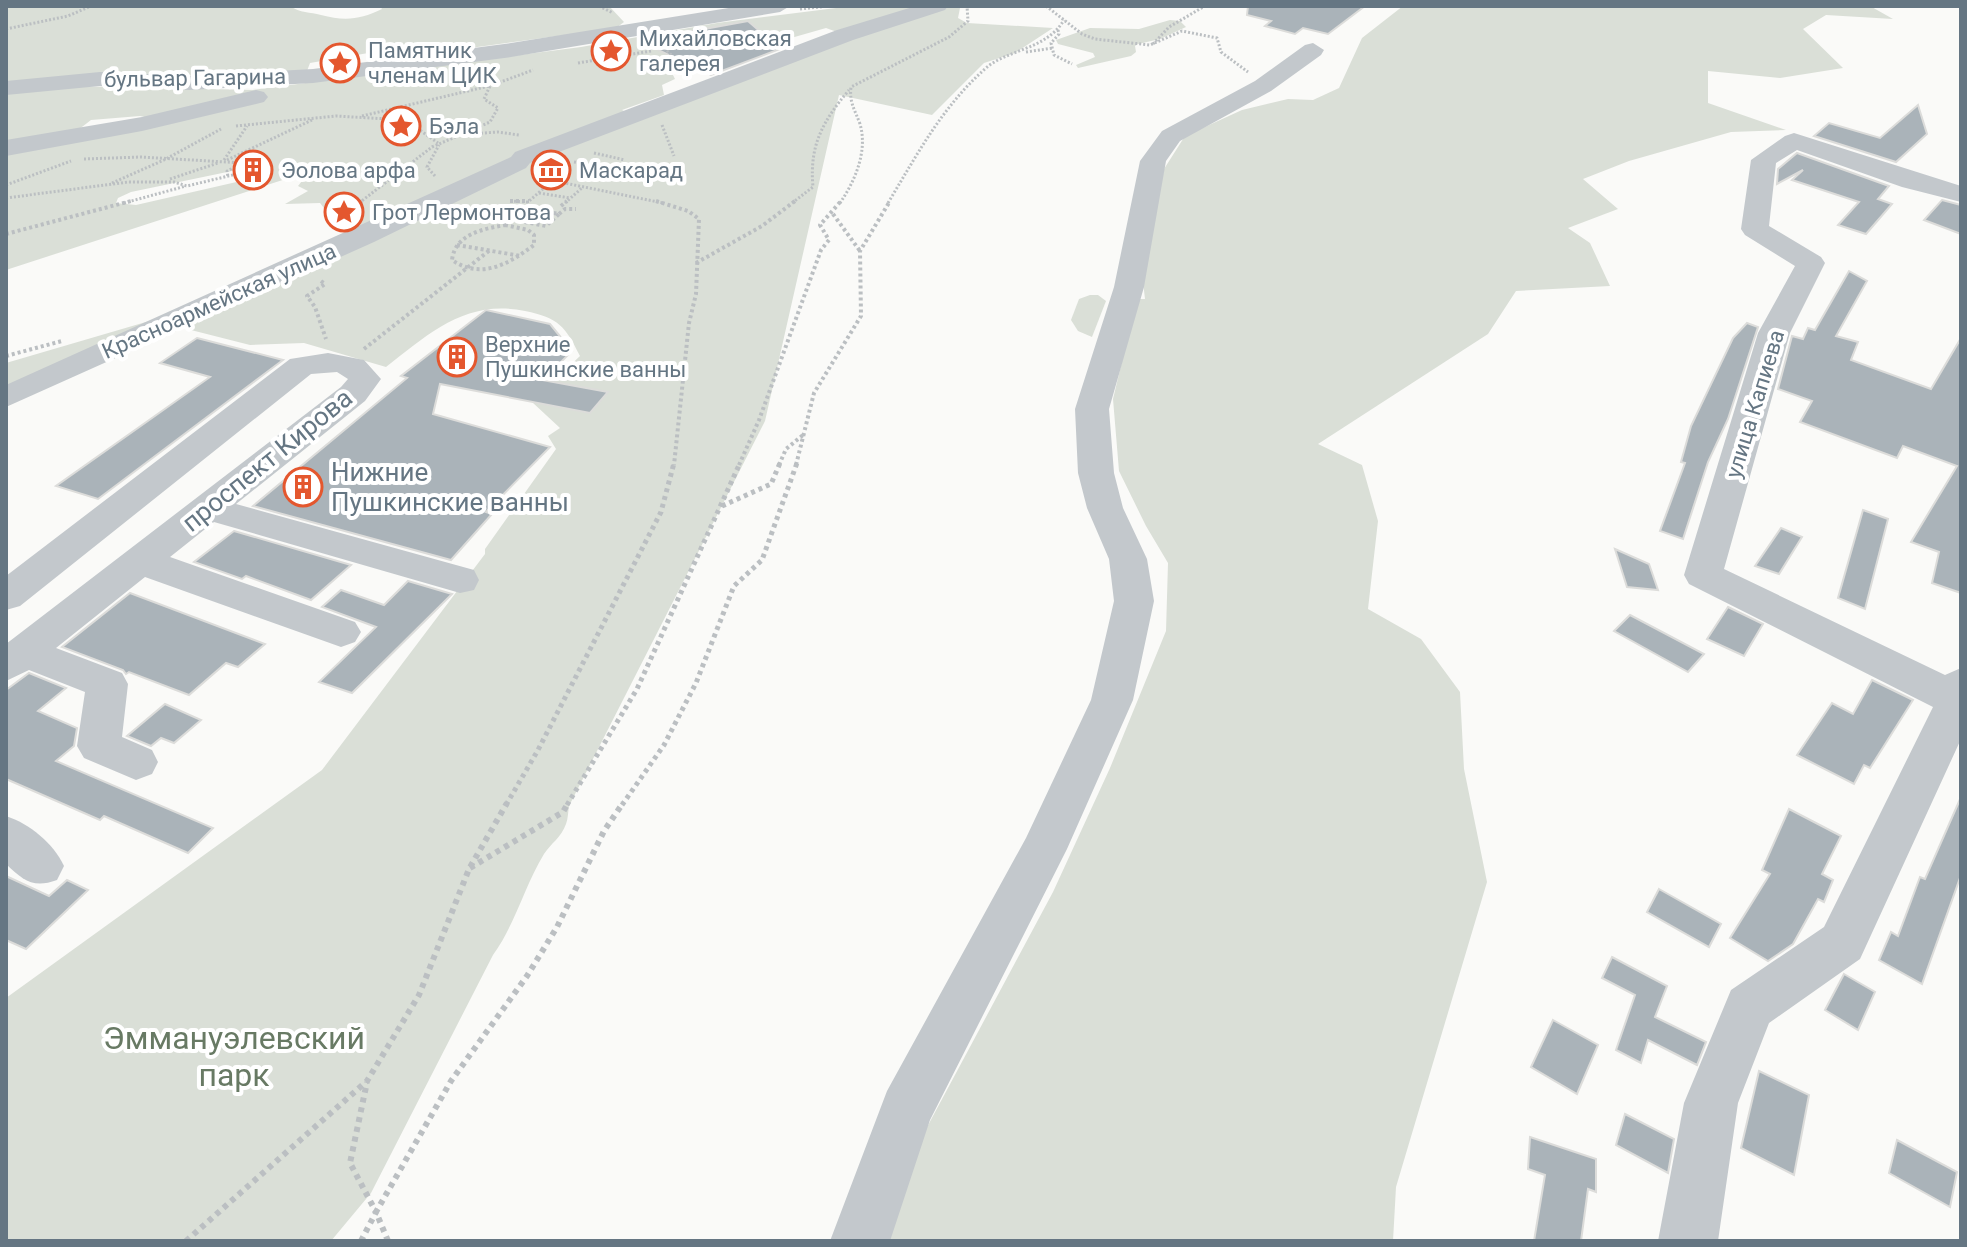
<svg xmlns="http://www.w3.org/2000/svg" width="1967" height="1247" viewBox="0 0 1967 1247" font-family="Roboto,sans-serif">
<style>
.green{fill:#dadfd7;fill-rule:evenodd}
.building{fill:#aab3b9;stroke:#dcdcda;stroke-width:2}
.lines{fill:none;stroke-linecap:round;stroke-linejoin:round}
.path-far3{stroke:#bbbfc2;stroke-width:3;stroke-dasharray:2 2;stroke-linecap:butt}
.path-far2{stroke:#bbbfc2;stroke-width:4;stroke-dasharray:3 3;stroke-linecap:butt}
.path-far1{stroke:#bbbfc2;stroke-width:5;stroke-dasharray:4 4;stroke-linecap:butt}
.path{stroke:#bbbfc2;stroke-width:6;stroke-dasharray:5 5;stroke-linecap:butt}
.minor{fill:#c3c8cc;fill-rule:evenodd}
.labels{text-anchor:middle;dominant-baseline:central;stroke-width:8;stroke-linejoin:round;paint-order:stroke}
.far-poi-label{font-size:22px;fill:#657683;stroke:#fff;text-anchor:start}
.far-street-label{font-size:22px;fill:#657683;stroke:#fff}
.street-label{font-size:26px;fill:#657683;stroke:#fff}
.poi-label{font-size:26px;fill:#657683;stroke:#fff;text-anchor:start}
.near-park-label{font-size:32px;fill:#687a64;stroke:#fff}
</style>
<rect width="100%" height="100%" fill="#fafaf8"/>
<!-- green -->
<g class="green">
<path d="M6 6H290C300 13 310 12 321 15 344 21 360 20 382 9L380 6H609L624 22 616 28 376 61 374 52 310 63 307 71 6 83Z"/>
<path d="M852 6H951L960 8 958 18 967 23 1053 28 1015 53 984 63 932 115 839 95 765 421 569 806C568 812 568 819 566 824 561 838 551 843 544 854 524 887 515 925 493 955L371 1193 331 1241H6V998L322 770 485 554V549L556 449 548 436 560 428 532 402 580 356C565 326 559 318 525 311 466 299 430 333 386 367L304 343 250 345 187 329 189 321 380 230 339 227 320 203 285 204 308 191 298 186 302 181 298 175 6 270V93L69 86 253 90 581 47 717 23ZM826 28 848 36 628 113 622 110 664 95 662 85 675 79 668 65 673 56 663 52 784 40ZM140 116 154 119 69 137 91 120ZM261 165 266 167 265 171 254 178 136 205 116 203 118 198 131 192Z"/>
<path d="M1403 6H1870L1893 19 1826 15 1803 29 1843 68 1780 78 1708 71V103L1786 130 1731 132 1629 161 1583 179 1618 209 1568 228 1590 243 1610 286 1516 291 1488 334 1318 444 1362 465 1378 521 1368 609 1421 639 1460 692 1464 769 1487 882 1396 1187 1393 1241H885L911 1157 1053 892 1110 768 1166 631 1168 563 1146 526 1119 471 1113 399 1137 299H1145L1143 282 1164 169 1185 136 1242 110 1288 99 1313 100 1339 88 1362 38Z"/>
<path d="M1170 20 1180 21 1186 27 1160 39 1138 44 1135 46 1136 52 1131 56 1078 68 1076 65 1095 57 1093 53 1058 44 1056 40 1090 28 1139 29Z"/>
<path d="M1090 295H1098L1106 301 1092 337 1078 331 1071 320 1079 299Z"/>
<path d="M180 312 6 386V363Z"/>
</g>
<!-- building -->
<g class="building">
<path d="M1248 6H1365L1328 34 1303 28 1295 34 1265 26 1271 21 1247 15Z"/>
<path d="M748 21 780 49 711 75 639 41Z"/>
<path d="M1918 105 1927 134 1896 162 1814 136 1829 123 1880 138Z"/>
<path d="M1797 153 1889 186 1878 199 1892 204 1866 234 1838 225 1859 202 1792 180 1803 170 1777 184 1778 169Z"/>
<path d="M1942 200 1961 205V234L1924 220Z"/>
<path d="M1849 271 1867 281 1836 336 1858 342 1851 360 1931 389 1961 338V593L1932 583 1939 552 1911 542 1957 466 1903 446 1897 458 1800 422 1812 401 1778 389 1792 336 1803 339 1808 328 1815 330Z"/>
<path d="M486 310 550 324 572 351 543 380 608 392 590 413 440 384 433 414 550 447 486 512 492 514 451 560 253 506 407 378 401 376Z"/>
<path d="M1747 323 1758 327 1728 419 1708 462 1683 539 1660 531 1685 463 1681 462 1691 426 1733 338Z"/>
<path d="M197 338 283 360 98 499 56 486 210 377 160 363Z"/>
<path d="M1863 510 1888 519 1865 609 1838 598Z"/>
<path d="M1781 528 1802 537 1779 574 1755 566Z"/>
<path d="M234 531 351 565 311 600 246 576 242 579 194 562Z"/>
<path d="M1615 549 1649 564 1658 590 1627 587Z"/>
<path d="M408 581 452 594 352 693 319 682 376 627 322 607 341 590 384 605Z"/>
<path d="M130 593 265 644 238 667 226 663 189 695 129 672 126 674 123 670 62 647Z"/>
<path d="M1728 607 1763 624 1744 656 1707 639Z"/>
<path d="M1630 615 1704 654 1688 672 1614 631Z"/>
<path d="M29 673 66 688 38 711 77 728 74 746 56 761 213 828 188 853 104 816 100 820 6 779V690Z"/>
<path d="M1872 680 1913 700 1870 768 1864 765 1854 784 1797 755 1832 703 1853 714Z"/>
<path d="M165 704 201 720 174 743 161 738 151 746 127 736Z"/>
<path d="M1961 797V875L1922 984 1879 960 1891 932 1898 936 1920 877 1925 879Z"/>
<path d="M1789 809 1841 836 1822 874 1833 880 1824 902 1818 899 1793 944 1768 961 1730 938 1770 874 1762 870Z"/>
<path d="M6 876 49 896 67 880 88 890 26 949 6 940Z"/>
<path d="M1659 889 1721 924 1709 947 1647 912Z"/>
<path d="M1612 957 1667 986 1655 1017 1706 1042 1697 1065 1648 1040 1641 1063 1616 1050 1635 995 1602 978Z"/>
<path d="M1844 974 1875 992 1858 1030 1825 1010Z"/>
<path d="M1553 1020 1598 1045 1577 1094 1531 1067Z"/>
<path d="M1759 1071 1809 1095 1794 1175 1741 1148Z"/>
<path d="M1625 1114 1674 1139 1668 1173 1616 1145Z"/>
<path d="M1530 1137 1596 1159V1192L1588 1189 1581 1241H1534L1545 1175 1528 1169Z"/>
<path d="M1897 1140 1957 1172 1950 1207 1889 1173Z"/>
</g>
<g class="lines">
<!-- path-far3 -->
<g class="path-far3">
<path d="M599 6 613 13"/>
<path d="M1046 6 1082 34 1095 39 1150 45 1182 31 1217 38 1221 52 1248 72"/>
<path d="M800 9 830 6"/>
<path d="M6 29 68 16 91 6"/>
<path d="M1058 30 1059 34 1051 43 1054 55 1072 64"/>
<path d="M1153 44 1169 27 1205 6"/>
<path d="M664 48 689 72"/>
<path d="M1026 52 1053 48"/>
<path d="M578 63 651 51"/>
<path d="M362 116 489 86"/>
<path d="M662 125 674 156"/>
<path d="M236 126 336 116 388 119 407 121 438 143"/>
<path d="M469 134 498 132 519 135"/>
<path d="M594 153 625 160"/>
<path d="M84 159 141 157 243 163 227 171 228 177"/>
<path d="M224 160 247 126"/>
<path d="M227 160 312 120"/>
<path d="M574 162 599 166"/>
<path d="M435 176 427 167 439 145"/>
<path d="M535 177 663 203"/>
<path d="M170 179 218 163"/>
<path d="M112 183 164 160 221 129"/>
<path d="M6 185 71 161"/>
<path d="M539 193 570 198"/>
<path d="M6 198 128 182H174L187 186 245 172"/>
<path d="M510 201 528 202 552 181"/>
<path d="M124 203 186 186"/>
<path d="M359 203 432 147 490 122 498 108 484 99 490 86 533 70"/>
<path d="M565 203 583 187"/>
<path d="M792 203 813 187C809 145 823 121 849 90"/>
<path d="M840 203C855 181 868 151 860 124 855 110 849 102 851 87L949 37 968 21 967 6"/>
<path d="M888 203C918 153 942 107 986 68 1008 49 1046 50 1064 20"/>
</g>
<!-- path-far2 -->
<g class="path-far2">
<path d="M510 201H529"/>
<path d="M656 201 688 211 699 219 696 294 689 323 674 465"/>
<path d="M512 206 559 214 546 226 499 217Z"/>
<path d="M561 206 567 201"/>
<path d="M347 212 362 201"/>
<path d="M559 214 565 209H576"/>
<path d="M833 214 860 251"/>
<path d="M505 225 528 230 534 235V245C509 264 481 280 452 260 455 234 483 229 505 225Z"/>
<path d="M6 234 131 201"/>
<path d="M457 245 521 256"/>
<path d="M696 263 762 226 795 201"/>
<path d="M321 281 325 284 307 296 315 307 326 339"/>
<path d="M364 349 490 250"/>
<path d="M6 356 62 341"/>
<path d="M739 465 759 420 821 250 829 240 820 225 841 201"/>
<path d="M779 465 786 449 803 435"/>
<path d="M796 465 814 393 861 316 860 251 890 201"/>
</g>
<!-- path-far1 -->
<g class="path-far1">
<path d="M722 506 771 484 780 463"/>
<path d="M506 805 538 750 661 512 674 463"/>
<path d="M567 805 637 689 740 463"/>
<path d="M622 805 664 745 696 683 734 586 762 560 797 463"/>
</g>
<!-- path -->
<g class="path">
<path d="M470 868 563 812 568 803"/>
<path d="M186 1241 367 1081 419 995 469 869 507 803"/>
<path d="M361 1241 376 1212 350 1163 367 1082"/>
<path d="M388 1241 376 1212 451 1081 527 976 557 927 604 831 623 803"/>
</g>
<!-- minor -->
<g class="minor">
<path d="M741 6H790L780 12 511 57 313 83 189 90 100 86 6 95V81L100 72 189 76 313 69 511 43Z"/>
<path d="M916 6H948L945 10 853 40 530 163 526 168 374 242 6 407V385L511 157 515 152 837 30Z"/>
<path d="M1313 43 1324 50 1321 55 1271 91 1180 141 1166 161 1144 287 1109 409 1114 473 1123 508 1147 559 1154 601 1133 700 1067 849 930 1120 890 1241H830L887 1091 1026 838 1091 700 1114 601 1109 559 1087 508 1078 473 1075 409 1114 287 1140 161 1162 131 1255 81 1305 45Z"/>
<path d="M256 90 264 92 268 97 264 102 142 131 6 156V140L142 117Z"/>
<path d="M1794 133 1961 186V202L1902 187 1797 150 1776 163 1769 226 1821 257 1825 263 1790 333 1724 569 1945 675 1961 668V739L1860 959 1769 1023 1738 1103 1718 1241H1658L1684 1103 1731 990 1824 927 1933 707 1689 584 1684 575 1758 333 1795 266 1745 235 1741 229 1751 160 1785 136Z"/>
<path d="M328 353 364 360 381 379 365 401 236 504 474 570 479 580 474 590 460 593 214 522 170 557 355 622 361 632 355 642 341 647 145 577 56 648 122 673 128 684 122 737 152 750 158 762 152 774 136 780 84 758 77 746 85 692 29 670 6 681V644L341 387 348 379 337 372 311 374 20 606 6 610V576L290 359Z"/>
<path d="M6 816C30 824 53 843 64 866L57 880C33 889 23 880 6 864Z"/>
</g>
</g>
<!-- icons -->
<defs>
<g id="sight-ring" transform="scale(2)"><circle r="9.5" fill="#fff" stroke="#e4572e" stroke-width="1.5"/><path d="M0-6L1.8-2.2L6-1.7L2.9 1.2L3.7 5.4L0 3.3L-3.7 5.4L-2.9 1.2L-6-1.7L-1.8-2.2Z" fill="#e4572e"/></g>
<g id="building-ring" transform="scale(2)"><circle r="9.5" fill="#fff" stroke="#e4572e" stroke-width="1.5"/><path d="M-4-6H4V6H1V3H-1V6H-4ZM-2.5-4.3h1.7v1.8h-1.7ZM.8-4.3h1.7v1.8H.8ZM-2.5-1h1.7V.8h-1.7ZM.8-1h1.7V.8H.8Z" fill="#e4572e"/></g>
<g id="museum-ring" transform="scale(2)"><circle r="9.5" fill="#fff" stroke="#e4572e" stroke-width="1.5"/><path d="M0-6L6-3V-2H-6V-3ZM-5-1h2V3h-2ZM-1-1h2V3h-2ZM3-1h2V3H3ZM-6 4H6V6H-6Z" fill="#e4572e"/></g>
</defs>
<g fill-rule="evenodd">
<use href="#sight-ring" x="611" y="51"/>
<use href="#sight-ring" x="340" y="63"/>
<use href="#sight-ring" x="401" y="126"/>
<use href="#building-ring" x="253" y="170"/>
<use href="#museum-ring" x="551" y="170"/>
<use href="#sight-ring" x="344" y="212"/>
<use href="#building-ring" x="457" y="357"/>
<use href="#building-ring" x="303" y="487"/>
</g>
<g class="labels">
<!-- far-poi labels -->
<g class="far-poi-label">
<text x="639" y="38">Михайловская<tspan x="639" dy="25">галерея</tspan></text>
<text x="368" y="50">Памятник<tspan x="368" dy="25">членам ЦИК</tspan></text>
<text x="429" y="126">Бэла</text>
<text x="281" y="170">Эолова арфа</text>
<text x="579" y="170">Маскарад</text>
<text x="372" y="212">Грот Лермонтова</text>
<text x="485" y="344">Верхние<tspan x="485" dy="25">Пушкинские ванны</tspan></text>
</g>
<!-- far-street labels -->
<g class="far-street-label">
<text transform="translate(195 78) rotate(-1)">бульвар Гагарина</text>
<text transform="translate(219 301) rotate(-24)">Красноармейская улица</text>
<text transform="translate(1755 404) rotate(-73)">улица Капиева</text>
</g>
<!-- street labels -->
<g class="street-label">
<text transform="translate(267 460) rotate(-39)">проспект Кирова</text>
</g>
<!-- poi labels -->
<g class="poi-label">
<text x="331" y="472">Нижние<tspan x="331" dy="30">Пушкинские ванны</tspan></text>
</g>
<!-- near-park labels -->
<g class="near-park-label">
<text x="234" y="1038">Эммануэлевский<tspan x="234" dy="37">парк</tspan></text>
</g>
</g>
<!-- border -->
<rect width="1967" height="1247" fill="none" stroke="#657683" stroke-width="16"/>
</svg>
